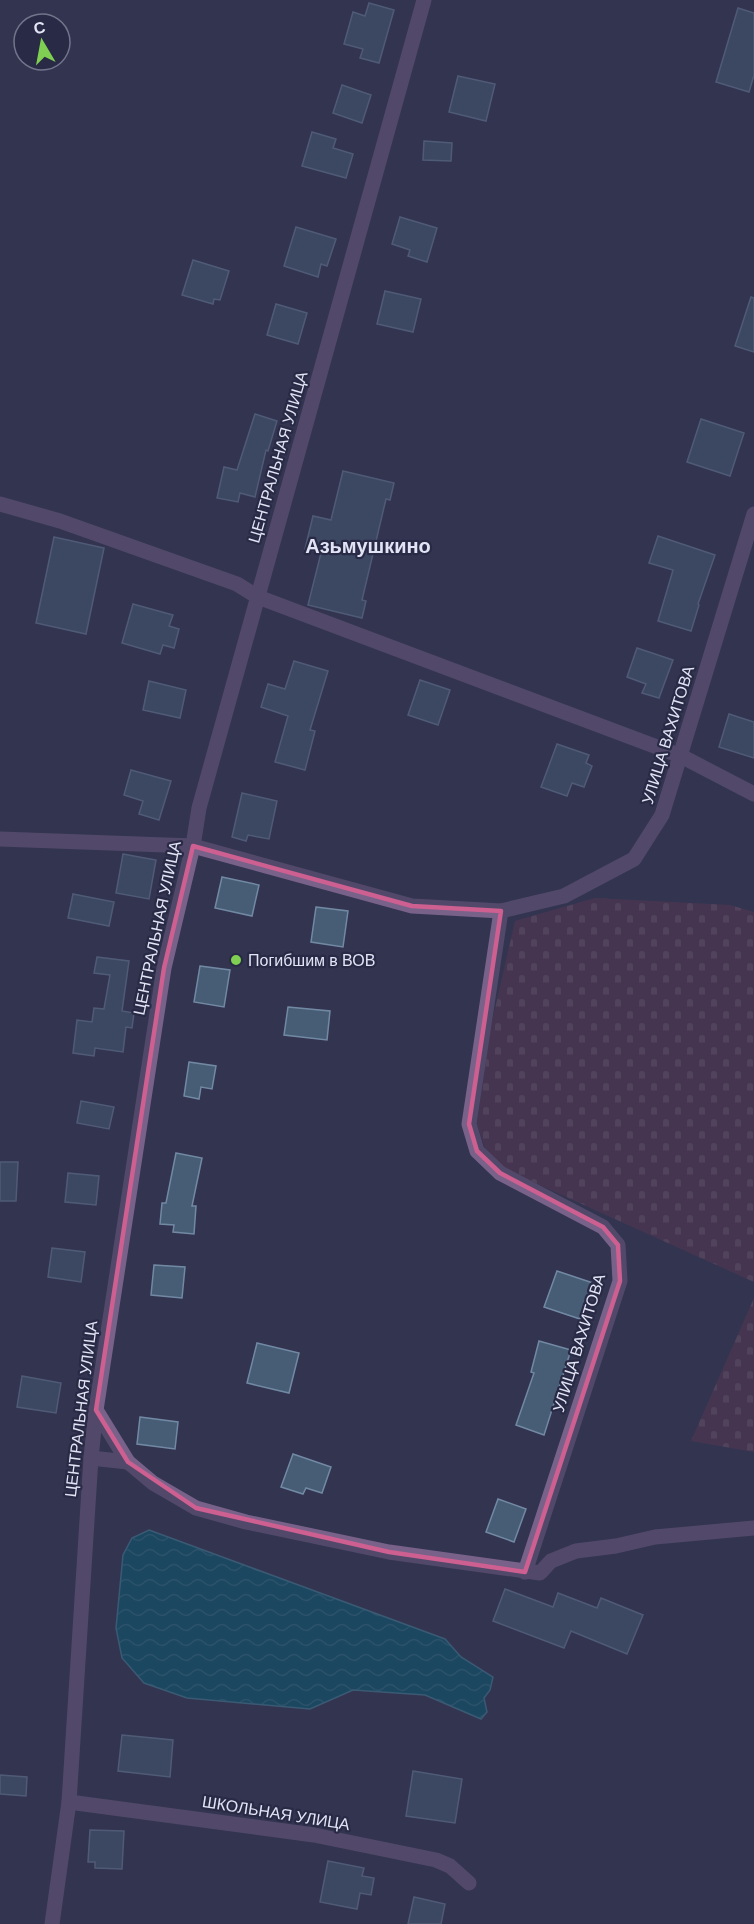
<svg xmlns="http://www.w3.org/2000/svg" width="754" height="1924" viewBox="0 0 754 1924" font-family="'DM Sans',sans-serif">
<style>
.cemetery{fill:url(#cemetery-stones)}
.water{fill:url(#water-waves);stroke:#44869d;stroke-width:1.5}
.building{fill:#475d76;stroke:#7289a4;stroke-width:1.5}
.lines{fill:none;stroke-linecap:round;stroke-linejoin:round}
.street{stroke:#786289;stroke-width:15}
.marked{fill:none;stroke:#cd5f91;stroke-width:4.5;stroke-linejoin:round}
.poi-dot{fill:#7fd052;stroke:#292a45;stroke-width:2}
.labels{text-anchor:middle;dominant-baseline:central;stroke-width:4.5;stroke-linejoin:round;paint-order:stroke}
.street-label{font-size:16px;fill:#e2e4f6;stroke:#292a45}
.poi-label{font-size:16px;fill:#e2e4f6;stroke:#292a45;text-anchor:start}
.quarter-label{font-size:20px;font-weight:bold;fill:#e2e4f6;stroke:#292a45}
</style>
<defs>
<pattern id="cemetery-stones" width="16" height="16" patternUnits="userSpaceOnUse" patternTransform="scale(1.5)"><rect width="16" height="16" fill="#5e3752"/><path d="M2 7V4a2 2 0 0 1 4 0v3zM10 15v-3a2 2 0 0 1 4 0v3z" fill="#75546c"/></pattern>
<pattern id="water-waves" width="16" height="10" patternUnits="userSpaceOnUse" patternTransform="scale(1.5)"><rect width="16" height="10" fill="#005e77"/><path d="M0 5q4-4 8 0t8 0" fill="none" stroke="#25758b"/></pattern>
</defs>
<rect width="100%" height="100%" fill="#333450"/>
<!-- cemetery -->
<g class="cemetery">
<path d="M595 898 730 905 754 912V1282L511 1172 495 1162 485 1148 477 1124 491 1026 515 921Z"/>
<path d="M754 1298V1452L691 1441Z"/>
</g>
<!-- water -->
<path class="water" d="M149 1530 445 1639 461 1657 493 1677 490 1690 484 1698 487 1712 481 1719 425 1695 353 1690 310 1709 187 1698 144 1683 122 1658 116 1628 123 1555 132 1538Z"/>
<!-- building -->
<g class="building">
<path d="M369 3 394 10 379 63 360 58 363 49 344 44 353 12 365 16Z"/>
<path d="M738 8 754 13V75L749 92 716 82Z"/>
<path d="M458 76 495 84 486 121 449 112Z"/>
<path d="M342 85 371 95 362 123 333 113Z"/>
<path d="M312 132 336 139 333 148 353 154 346 178 302 166Z"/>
<path d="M424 141 452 143 451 161 423 160Z"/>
<path d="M400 217 437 228 427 262 408 256 410 250 392 244Z"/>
<path d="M296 227 336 239 327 266 321 264 318 277 284 266Z"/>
<path d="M193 260 229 271 220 300 214 299 213 304 182 295Z"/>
<path d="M385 291 421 299 413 332 377 324Z"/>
<path d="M751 297 754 298V352L735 346Z"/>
<path d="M276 304 307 313 298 344 267 335Z"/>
<path d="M255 414 277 421 268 451 266 450 255 497 240 493 238 502 217 498 224 467 237 470Z"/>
<path d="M701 419 744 433 730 476 687 462Z"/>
<path d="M343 471 394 483 390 500 386 499 362 600 366 601 362 618 308 605 321 553 305 549 313 516 331 520Z"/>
<path d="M658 536 715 555 698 604 699 605 691 631 658 621 673 570 649 563Z"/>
<path d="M54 537 104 548 86 634 36 623Z"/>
<path d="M133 604 173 615 169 626 179 629 174 648 163 645 160 654 122 643Z"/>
<path d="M637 648 673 660 659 698 642 693 646 684 627 677Z"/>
<path d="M294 661 328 671 310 730 315 731 305 770 275 762 288 716 261 707 268 684 285 689Z"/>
<path d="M420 680 450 690 438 725 408 715Z"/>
<path d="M149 681 186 690 180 718 143 710Z"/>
<path d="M729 714 754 722V758L719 747Z"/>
<path d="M557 744 589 755 586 763 592 766 584 787 572 783 567 796 541 787Z"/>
<path d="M131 770 171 781 159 820 139 814 143 801 124 795Z"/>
<path d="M242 793 277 801 269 839 248 835 246 841 232 837Z"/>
<path d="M123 854 156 860 149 899 116 893Z"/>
<path d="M222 877 259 885 252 916 215 908Z"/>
<path d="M73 894 114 902 109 926 68 918Z"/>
<path d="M316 907 348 911 343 947 311 942Z"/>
<path d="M97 957 129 961 122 1011 134 1013 132 1028 126 1027 123 1052 95 1048 94 1056 73 1053 77 1020 92 1022 94 1008 104 1009 110 975 94 973Z"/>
<path d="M200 966 230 970 224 1007 194 1002Z"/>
<path d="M288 1007 330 1011 327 1040 284 1035Z"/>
<path d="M189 1062 216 1066 212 1089 201 1087 199 1099 184 1096Z"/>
<path d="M81 1101 114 1107 109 1129 77 1123Z"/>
<path d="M176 1153 202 1158 192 1206H196L194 1234 173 1232 174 1225 160 1224 162 1203H166Z"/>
<path d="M0 1162H18L16 1201H0Z"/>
<path d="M68 1173 99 1176 96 1205 65 1202Z"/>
<path d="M52 1248 85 1252 81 1282 48 1277Z"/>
<path d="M154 1265 185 1267 182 1298 151 1295Z"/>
<path d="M557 1271 593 1283 580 1319 544 1307Z"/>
<path d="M539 1341 571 1350 544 1435 516 1425 534 1373 531 1372Z"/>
<path d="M257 1343 299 1353 289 1393 247 1383Z"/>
<path d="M22 1376 61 1383 56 1413 17 1407Z"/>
<path d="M140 1417 178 1422 175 1449 137 1444Z"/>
<path d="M293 1454 331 1467 322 1493 306 1488 303 1494 281 1487Z"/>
<path d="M498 1499 526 1509 514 1542 486 1532Z"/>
<path d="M505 1589 553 1607 558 1593 597 1608 601 1598 643 1615 627 1654 571 1631 564 1648 493 1621Z"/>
<path d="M122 1735 173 1740 170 1777 118 1771Z"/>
<path d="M413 1771 462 1779 455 1823 406 1816Z"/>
<path d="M0 1775 27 1777 26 1796 0 1794Z"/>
<path d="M90 1830 124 1831 122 1869 95 1868V1862H88Z"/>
<path d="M328 1861 364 1868 362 1876 374 1878 371 1895 360 1893 357 1909 320 1902Z"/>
<path d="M414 1897 445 1904 441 1924H408Z"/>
</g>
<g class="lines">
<!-- street -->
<g class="street">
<path d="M0 504 60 521 237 584 258 597 681 756 754 794"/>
<path d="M0 839 193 846 412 906 501 911 564 896 634 859 662 815 754 514"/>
<path d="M501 911 469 1124 477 1151 500 1173 603 1227 618 1245 620 1281 525 1572"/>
<path d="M96 1410 128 1462 153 1483 196 1508 246 1522 389 1552 540 1573 551 1561 576 1551 616 1546 655 1537 754 1528"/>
<path d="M91 1458 128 1462"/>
<path d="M69 1802 314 1835 436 1860 450 1866 469 1883"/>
<path d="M52 1924 69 1802 91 1458 96 1410 164 968 193 846 199 808 424 0"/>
</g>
</g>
<!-- marked area -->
<path d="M0 0H754V1924H0ZM193 846 412 906 501 911 469 1124 477 1151 500 1173 603 1227 618 1245 620 1281 525 1572 389 1552 196 1508 128 1462 96 1410 164 968Z" fill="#333450" fill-opacity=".55" fill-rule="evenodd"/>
<path class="marked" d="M193 846 412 906 501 911 469 1124 477 1151 500 1173 603 1227 618 1245 620 1281 525 1572 389 1552 196 1508 128 1462 96 1410 164 968Z"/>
<!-- markers -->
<circle class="poi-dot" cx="236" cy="960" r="6"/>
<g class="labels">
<!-- street labels -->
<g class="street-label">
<text transform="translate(278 457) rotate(-74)">ЦЕНТРАЛЬНАЯ УЛИЦА</text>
<text transform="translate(668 735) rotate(-73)">УЛИЦА ВАХИТОВА</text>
<text transform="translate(157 928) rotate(-78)">ЦЕНТРАЛЬНАЯ УЛИЦА</text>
<text transform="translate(579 1343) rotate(-73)">УЛИЦА ВАХИТОВА</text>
<text transform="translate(81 1409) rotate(-83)">ЦЕНТРАЛЬНАЯ УЛИЦА</text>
<text transform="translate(276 1813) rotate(9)">ШКОЛЬНАЯ УЛИЦА</text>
</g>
<!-- poi labels -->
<g class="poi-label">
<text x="248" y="960">Погибшим в ВОВ</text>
</g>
<!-- quarter labels -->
<g class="quarter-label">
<text x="368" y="546">Азьмушкино</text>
</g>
</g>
<!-- north arrow -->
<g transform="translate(42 42) rotate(350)"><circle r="28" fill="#292a45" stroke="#73748c" stroke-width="1.5"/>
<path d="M0-4.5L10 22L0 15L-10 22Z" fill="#7fd052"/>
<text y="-9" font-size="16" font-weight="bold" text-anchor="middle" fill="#e2e4f6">С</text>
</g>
</svg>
